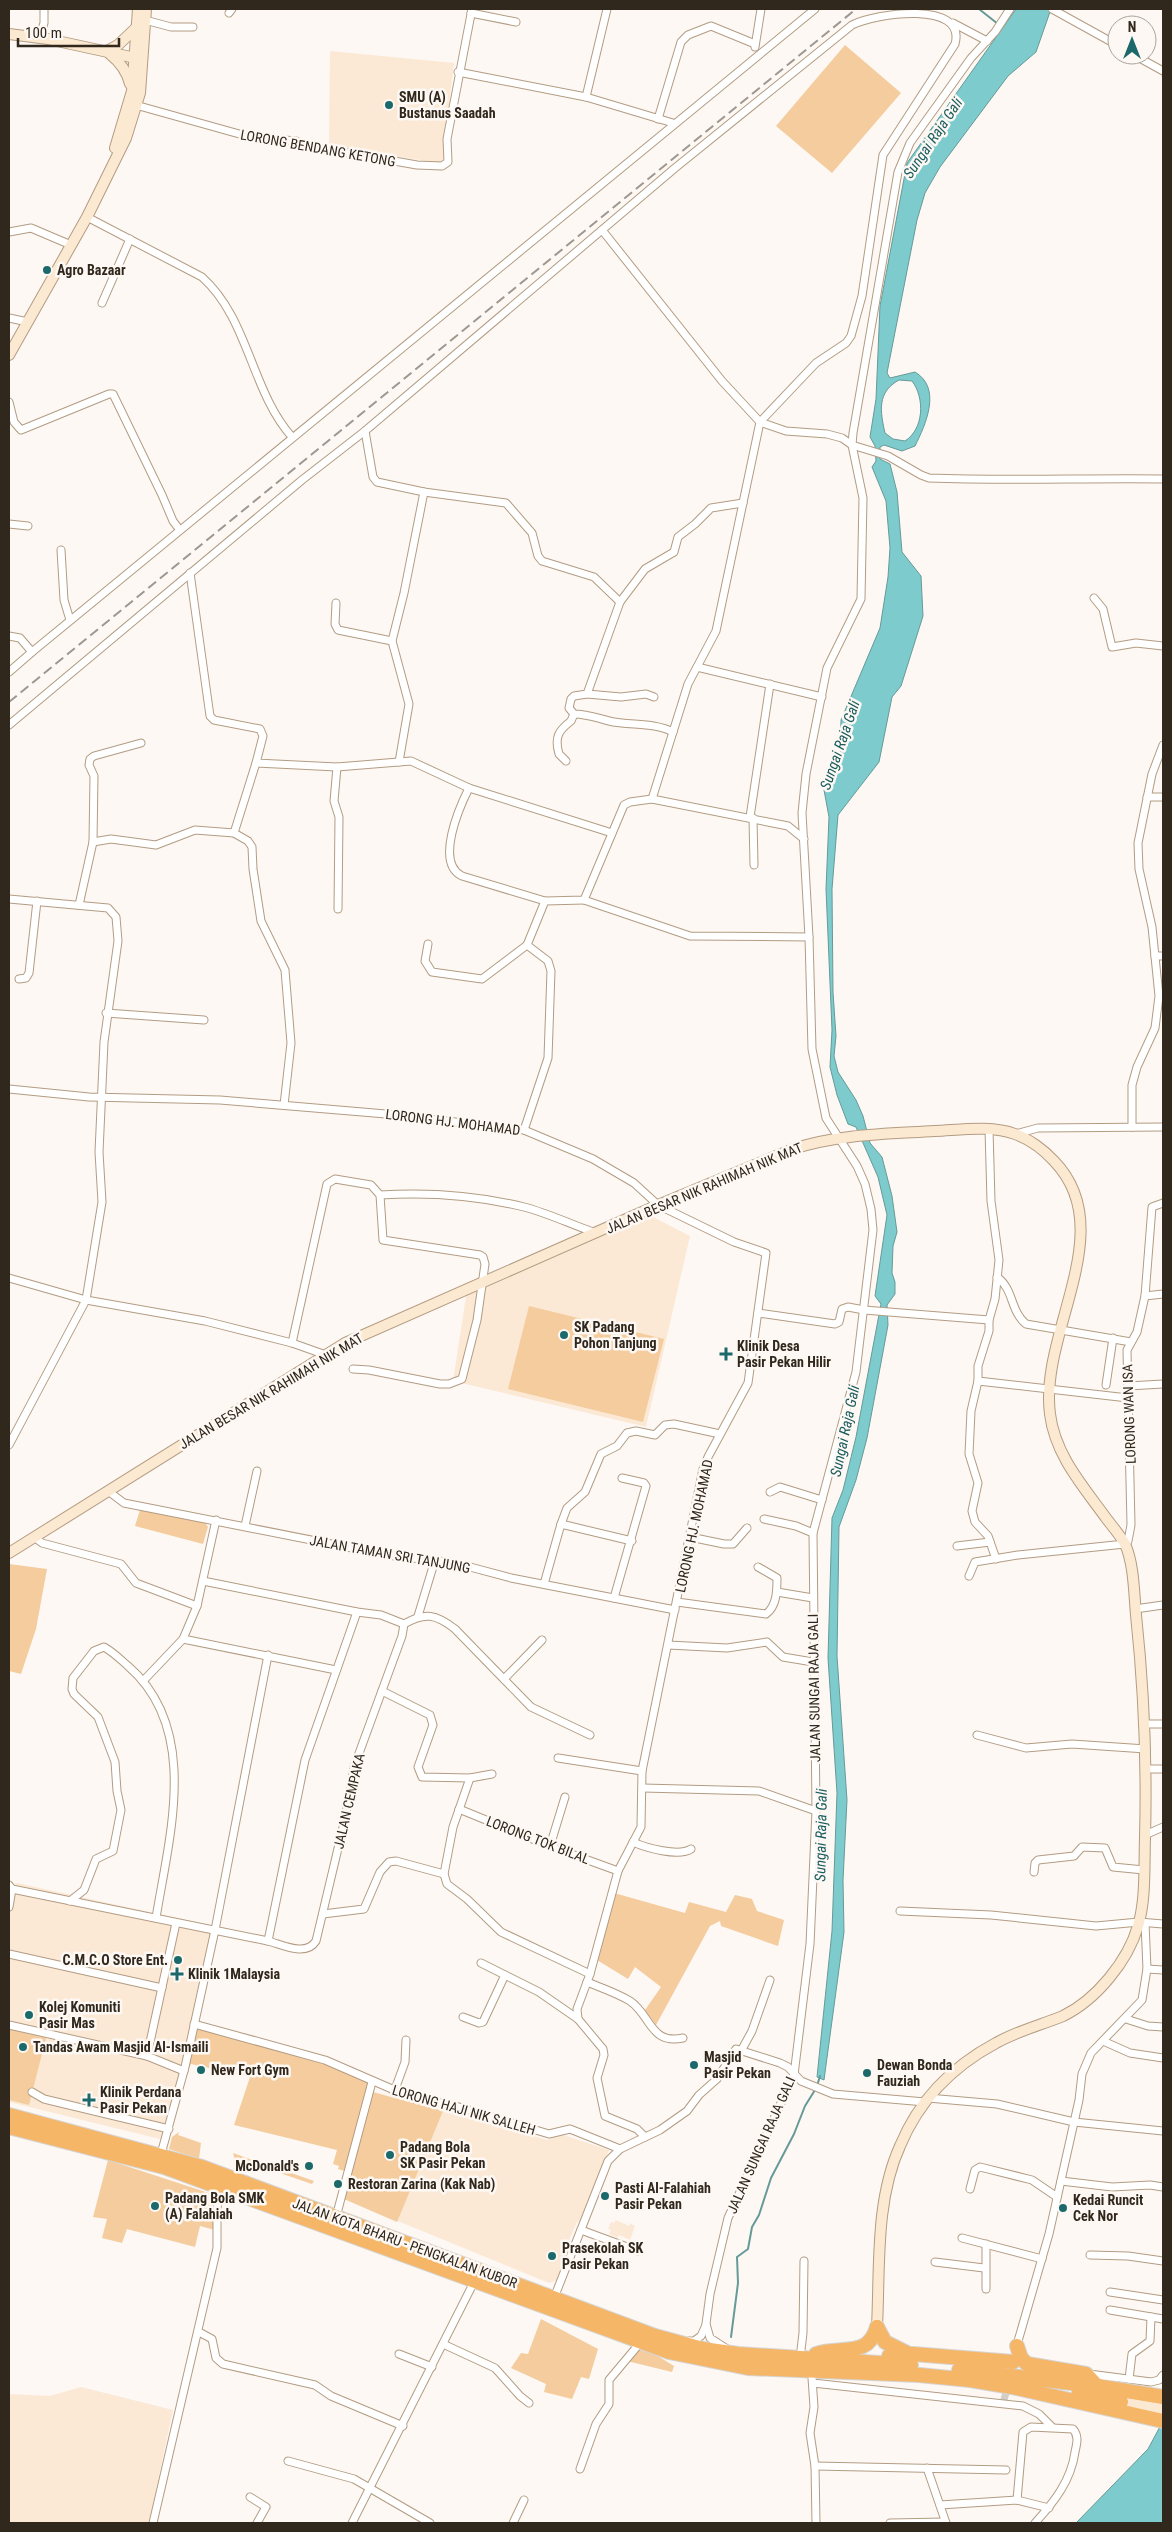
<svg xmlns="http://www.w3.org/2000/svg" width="1172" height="2532" viewBox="0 0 1172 2532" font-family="'Roboto Condensed',sans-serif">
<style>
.built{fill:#fbe9d5}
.green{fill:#f4cc9d}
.water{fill:#7dcbcd;stroke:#669a98;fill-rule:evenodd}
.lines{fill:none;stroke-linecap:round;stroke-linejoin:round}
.stream{stroke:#669a98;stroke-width:2}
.street-tunnel{stroke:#d4cec8;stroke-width:7;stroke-dasharray:7 3.5;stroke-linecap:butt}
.street-casing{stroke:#b39c83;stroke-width:9}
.secondary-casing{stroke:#b39c83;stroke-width:12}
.highway-casing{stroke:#d6d4d2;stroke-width:16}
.street{stroke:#fff;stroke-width:7}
.secondary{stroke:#fce9d1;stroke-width:10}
.highway{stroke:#f6b667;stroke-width:14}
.rail{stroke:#9e9790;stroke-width:2;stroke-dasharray:10 5;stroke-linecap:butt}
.poi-dot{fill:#1b696b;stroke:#fdf8f3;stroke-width:2}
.labels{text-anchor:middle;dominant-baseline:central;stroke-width:5;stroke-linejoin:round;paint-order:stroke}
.poi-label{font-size:14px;font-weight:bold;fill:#30271d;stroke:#fdf8f3;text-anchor:start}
.street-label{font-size:14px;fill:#30271d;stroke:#fdf8f3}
.water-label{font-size:15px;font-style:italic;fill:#1b5d5f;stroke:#fdf8f3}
</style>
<rect width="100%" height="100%" fill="#fdf8f3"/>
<!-- built -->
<g class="built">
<path d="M330 51 454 63 444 146V157L441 163 329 147Z"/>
<path d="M649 1215 690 1236 646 1427 453 1381 467 1290Z"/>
<path d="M17 1883 213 1926 164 2140 9 2102V1888Z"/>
<path d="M371 2091 548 2140 560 2134 609 2150 582 2220 577 2222 568 2243 570 2248 557 2280 549 2283 344 2199Z"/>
<path d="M616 2220 629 2226 630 2223 635 2226 630 2240 619 2235 617 2238 609 2234 611 2230 608 2229 611 2222 614 2223Z"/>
<path d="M81 2387 173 2410 149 2523H9V2394L50 2396Z"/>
</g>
<!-- green -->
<g class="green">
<path d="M845 45 901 93 832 173 776 126Z"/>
<path d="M529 1306 664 1339 643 1422 508 1389Z"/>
<path d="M140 1510 204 1521 208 1527 203 1544 135 1526Z"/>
<path d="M9 1564 47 1569 36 1629 21 1674 9 1671Z"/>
<path d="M614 1893 685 1913 689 1902 726 1912 735 1895 752 1899 757 1911 784 1920 778 1946 721 1926 720 1921 710 1926 656 2025 645 2010 661 1987 635 1967 628 1979 597 1960Z"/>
<path d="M194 2024 325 2060 372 2082 348 2172 338 2169 339 2166 333 2164 337 2150 234 2125 250 2077 191 2064 189 2068 185 2067Z"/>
<path d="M9 2029 46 2038 29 2105 9 2100Z"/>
<path d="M372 2092 443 2111 397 2222 344 2199Z"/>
<path d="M179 2132 178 2135 201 2143 199 2159 169 2149 172 2137Z"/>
<path d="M233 2153 264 2164 260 2169 235 2160Z"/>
<path d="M108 2160 215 2195V2230L200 2226 195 2247 127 2229 122 2243 102 2238 107 2219 93 2217Z"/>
<path d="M274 2167 314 2181 312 2184 274 2171Z"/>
<path d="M541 2319 598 2349 589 2379 581 2377 572 2399 544 2392 546 2384 511 2368 521 2353 528 2354Z"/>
<path d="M634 2348 656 2355 674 2366 672 2372 627 2361Z"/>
</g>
<!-- water -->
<g class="water">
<path d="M1016 9H1051L1036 52 1008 76 940 167 925 193 917 220 887 373 890 378 915 372C942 388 926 424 915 446L902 451 884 445 880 447V459L890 464 897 492 902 552 921 576 923 616 901 686 892 697 879 762 838 815 832 889 833 992 836 1036 834 1056 838 1072 856 1100 863 1116 870 1143 882 1157 892 1196 897 1232 893 1246 892 1273 895 1282V1294L887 1305 888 1325 867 1438 856 1480 839 1527 837 1656 847 1800 843 1880 844 1932 824 2080 817 2077 832 1931 837 1793 828 1658 832 1518 843 1490 856 1437 881 1304 875 1296 887 1215 878 1177 856 1127 848 1124 837 1095 830 1067 832 1030 826 889 829 817 824 790 840 760 841 720 880 628 888 577 890 548 886 501 872 467 876 461 875 446 870 437 876 399 880 306 907 163ZM899 380 912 381C925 398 924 429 905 441L893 439 885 433C880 411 877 392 899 380Z"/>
<path d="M1163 2421V2523H1076L1148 2449Z"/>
</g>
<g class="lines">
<!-- stream -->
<g class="stream">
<path d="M979 9 998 24"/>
<path d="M817 2086 820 2076"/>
<path d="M731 2337 738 2283 737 2257 748 2249 752 2227 759 2215 771 2178 794 2134 805 2106 815 2090"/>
</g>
<!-- street-tunnel -->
<path class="street-tunnel" d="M1004 2400 1008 2385"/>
<!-- street casing -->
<g class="street-casing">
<g id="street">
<path d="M1052 9 1117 45"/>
<path d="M229 13 232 9"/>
<path d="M471 13 516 22"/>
<path d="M145 20 171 27H193"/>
<path d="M953 23 987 41"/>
<path d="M39 38 44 23V9"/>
<path d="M755 47 761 9"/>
<path d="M1134 55 1163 71"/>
<path d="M458 72 586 97 673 123"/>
<path d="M586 97 607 9"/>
<path d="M132 104 250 137 296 141 314 147 417 165 442 166 448 162 447 139 472 9"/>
<path d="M658 119 681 42 688 35 711 26 755 44"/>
<path d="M87 217 202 277C249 319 251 391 292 437"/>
<path d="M602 230 722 381 760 422 786 431 827 434 842 438 852 445 888 456 921 475 929 478C1007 481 1085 478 1163 479"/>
<path d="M9 232 31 228 71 245"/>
<path d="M102 303 130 239"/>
<path d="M9 318 28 322"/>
<path d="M9 402 14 422 21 430 109 394H113L162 495 173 521 179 529"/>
<path d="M365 431 373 477 377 482 424 492 506 503 532 533 538 556 542 561 594 577 620 602"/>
<path d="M9 524 28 526"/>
<path d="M61 550 64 600 70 620"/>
<path d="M190 573 210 716 214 720 260 729 263 736 256 763 337 767 411 761 469 788 612 833"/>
<path d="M1094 598 1103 609 1112 647 1136 643 1163 646"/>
<path d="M336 603 335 624 338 630 392 641 409 704 399 762"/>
<path d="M9 636 20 638 32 652 815 9"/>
<path d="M392 641 404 593 424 492"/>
<path d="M697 667 822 697"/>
<path d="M9 672 32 652"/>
<path d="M587 694 621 697 646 694 654 697"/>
<path d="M9 725 302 480 365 431 675 168 852 25C875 13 967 0 955 44L883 155 862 296 851 336 846 343 816 363 760 422 716 631 688 684 652 799"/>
<path d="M673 732C654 722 630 726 609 721 597 718 587 714 574 714L569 708 571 699 574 696 587 694 620 602 645 569 674 552 678 537 695 524 711 508 743 503"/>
<path d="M566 761 559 754C554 737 559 730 571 721L574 714"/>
<path d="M337 767 334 801 339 817 338 909"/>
<path d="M469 788C459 808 435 863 462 876L545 901"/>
<path d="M1147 797H1163"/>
<path d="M750 817 770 684"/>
<path d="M753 818 754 865"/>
<path d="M234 833 248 841 252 847 253 869 261 921 285 970 291 1043 284 1105"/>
<path d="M93 842 111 839 156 845 195 830 234 833 256 763"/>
<path d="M9 899 108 908 116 917 118 941 104 1042 99 1152 102 1202 86 1300 9 1445"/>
<path d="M584 900 690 936 809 937"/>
<path d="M79 905 93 842 94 776 89 765 90 759 94 756 141 743"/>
<path d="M428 944 425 961 432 972 482 979 527 945"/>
<path d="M1155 956H1163"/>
<path d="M19 979 26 978 29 973 37 901"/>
<path d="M106 1013 204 1020"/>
<path d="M9 1089 89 1097 220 1100 386 1114 524 1130 593 1159 634 1183 658 1205 734 1242 766 1253 748 1383 708 1457 703 1469 642 1771 641 1827 618 1871 590 1974 577 2009 578 2019 603 2049 604 2055 597 2078 605 2116 637 2129 645 2137"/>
<path d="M1132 1127V1085L1137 1067 1155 1028 1159 996 1152 927 1139 869 1138 843 1152 774 1163 745"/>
<path d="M989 1129 991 1201 999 1260 995 1299 989 1320V1331L978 1366V1381L971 1411 969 1454 978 1483 972 1511 975 1522 988 1536 996 1559"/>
<path d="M524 1130 548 1058 551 971 548 961 527 945 545 901 584 900 624 805 630 802 652 799 788 826 804 839"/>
<path d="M1016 1134 1038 1128 1163 1127"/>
<path d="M380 1195C429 1192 475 1195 524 1207 548 1213 572 1225 596 1233"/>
<path d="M997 1277C1014 1289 1010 1311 1026 1324L1131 1342"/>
<path d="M9 1278 86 1300 205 1321 292 1343 326 1355"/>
<path d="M1145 1296 1163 1294"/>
<path d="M758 1313 835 1324 839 1322 842 1309 848 1307 864 1310 989 1320"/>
<path d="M292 1343 327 1184 335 1179 371 1185 380 1195 383 1240 480 1255 483 1257 485 1264 477 1320 462 1379 449 1384H440L369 1370 353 1369"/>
<path d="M978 1381 1128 1398"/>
<path d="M1106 1385 1113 1338"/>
<path d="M1128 1386 1163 1384"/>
<path d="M108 1491 124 1503 387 1555 455 1563 511 1578 675 1610"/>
<path d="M770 1492 780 1487 822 1500"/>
<path d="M764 1519 796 1526 813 1533"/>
<path d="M561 1524 567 1508 585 1492 601 1454 617 1446 627 1433 636 1431 655 1435 665 1425 674 1424 720 1434"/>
<path d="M245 1526 257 1471"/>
<path d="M34 1537 42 1543 121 1564 136 1583 197 1606"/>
<path d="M690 1537 724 1544H733L747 1528"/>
<path d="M957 1546 990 1542"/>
<path d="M969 1576 975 1562 1018 1555 1125 1544 1128 1541 1131 1525 1127 1350 1137 1332 1145 1296 1152 1207 1163 1203"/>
<path d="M203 1581 357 1612 381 1615 404 1624"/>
<path d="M544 1584 561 1524 632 1541"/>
<path d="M777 1592 813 1598"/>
<path d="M614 1598 646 1486 644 1483 622 1478"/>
<path d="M677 1602 766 1614C777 1606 777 1590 777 1578L758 1567"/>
<path d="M1135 1609 1163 1605"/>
<path d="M418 1616 435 1560"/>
<path d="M404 1624C425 1612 436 1614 455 1629L531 1707 590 1735"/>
<path d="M183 1639 197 1606 216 1520"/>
<path d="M668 1645 727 1648 767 1642 783 1657 813 1662"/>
<path d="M504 1679 542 1640"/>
<path d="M144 1680 183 1639 336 1670"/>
<path d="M382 1691 430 1715 433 1725 418 1767 422 1777 470 1778 492 1774"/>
<path d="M1145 1724H1163"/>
<path d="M977 1735 1026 1748 1072 1744 1146 1749"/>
<path d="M558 1758 642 1771"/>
<path d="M1146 1769H1163"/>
<path d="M470 1778 453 1827 444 1874 447 1884 467 1899 501 1932 590 1974"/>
<path d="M643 1788 759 1791 816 1811"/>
<path d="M459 1809 552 1847 618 1871"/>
<path d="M1145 1835 1163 1827"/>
<path d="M633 1842C646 1848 679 1857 691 1849"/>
<path d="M550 1846 565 1797"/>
<path d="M1034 1872 1035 1863 1038 1860 1074 1856 1082 1847 1105 1848 1113 1867 1144 1870"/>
<path d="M9 1885 12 1889 268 1941C283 1945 306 1957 316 1941L345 1819 354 1767 402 1636 404 1624"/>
<path d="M70 1901 84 1890 96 1859 113 1851 121 1810 117 1791 115 1762 98 1717 74 1694 72 1689 73 1678 94 1651 104 1647C113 1652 120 1659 128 1666 201 1729 169 1837 156 1918"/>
<path d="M9 1907 12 1889"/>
<path d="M900 1911 991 1915 1096 1926 1139 1922 1163 1924"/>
<path d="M323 1914 364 1909 380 1872 389 1862 396 1861 444 1874"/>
<path d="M268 1941 305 1760 357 1612"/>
<path d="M9 1954 162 1988"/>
<path d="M481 1963 539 1992 578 2019"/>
<path d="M1147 1969 1163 1970"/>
<path d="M587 1982C602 1988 617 1993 630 2001 651 2015 650 2045 683 2038"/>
<path d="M463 2017 479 2023 483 2022 505 1975"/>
<path d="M1126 2019 1148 2026 1163 2027"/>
<path d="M194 2024 325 2060 415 2099 449 2104 549 2134 570 2129 620 2149"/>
<path d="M9 2025 147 2056 184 2071"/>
<path d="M1103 2041 1130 2053 1163 2058"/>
<path d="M741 2051 752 2031 770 1980"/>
<path d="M147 2056 176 1923"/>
<path d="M32 2092 44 2099 169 2129"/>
<path d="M394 2092 405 2062 406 2040"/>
<path d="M928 2098 997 2104 1074 2122 1163 2131"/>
<path d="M161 2154 185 2067 215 1930 268 1655"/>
<path d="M1061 2181 1112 2187 1150 2185 1163 2187"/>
<path d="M970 2189 975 2170 980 2167 1032 2180 1057 2197"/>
<path d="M336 2217 372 2082"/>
<path d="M581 2230 638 2251"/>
<path d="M962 2238 1042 2259"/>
<path d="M1090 2255 1128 2256 1163 2261"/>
<path d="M935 2262 984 2268"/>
<path d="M986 2289V2244"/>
<path d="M1110 2292 1163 2300"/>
<path d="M554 2298 608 2161 620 2149 660 2130 687 2111 699 2095 717 2079 736 2049 780 2063 788 2067 801 2081 833 2094 925 2102"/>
<path d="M1110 2310 1163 2319"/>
<path d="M199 2332 212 2339 216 2358 223 2364 315 2385 331 2396 403 2426"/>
<path d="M689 2341H694L701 2336 706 2325"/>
<path d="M443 2344 495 2368 520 2396 529 2403"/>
<path d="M1016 2348 1049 2234 1079 2100 1082 2074 1091 2053 1142 2000 1147 1969 1145 1923"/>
<path d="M727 2349 710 2338 706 2324 710 2294 728 2218 794 2075 810 1944 816 1811 813 1533 856 1372 873 1230 871 1209 865 1184 857 1166 826 1118 812 1049 809 937 802 813 806 774 827 668 861 599 863 498 852 445 853 433 898 172 910 143 971 58 995 32 1010 9"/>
<path d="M399 2354 432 2367"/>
<path d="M800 2358 803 2333 804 2261"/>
<path d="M1089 2374 1151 2382 1159 2380 1163 2375"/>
<path d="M812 2378 814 2407 810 2433 815 2466 816 2523"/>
<path d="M1129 2379 1132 2354 1150 2341 1151 2317"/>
<path d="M813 2383 1023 2406 1039 2414 1052 2427"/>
<path d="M288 2461 354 2479 430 2523"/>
<path d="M815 2466 1006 2470"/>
<path d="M927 2468 946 2523"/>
<path d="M580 2469 596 2424 609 2404V2380L640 2343"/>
<path d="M250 2497 266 2507 257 2523"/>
<path d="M1017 2500 1023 2432 1031 2427 1073 2429C1079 2436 1077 2443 1075 2452 1071 2481 1054 2502 1035 2523"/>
<path d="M940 2505 1017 2500 1049 2508"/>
<path d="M153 2523 217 2248V2207L223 2188"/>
<path d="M352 2523 474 2282"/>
<path d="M513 2523 524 2500"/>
<path d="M890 2523 945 2522"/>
</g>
</g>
<!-- secondary casing -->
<g class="secondary-casing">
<g id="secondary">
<path d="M9 34 48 39 140 59"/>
<path d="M107 51 118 45 137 27"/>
<path d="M110 54C120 62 127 71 130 84"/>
<path d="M115 148 132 91 138 9"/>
<path d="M9 355 87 217 126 138 140 93 146 9"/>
<path d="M9 1553 345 1343 658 1205 793 1149C839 1134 888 1134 935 1131 960 1130 991 1125 1015 1134 1029 1139 1044 1150 1054 1161 1121 1230 1039 1332 1050 1414 1055 1455 1083 1486 1106 1518 1112 1526 1120 1535 1125 1544 1134 1564 1134 1593 1136 1615 1144 1690 1147 1763 1145 1838 1144 1867 1146 1899 1138 1926 1128 1961 1096 2000 1063 2016 1041 2025 1017 2031 996 2043 953 2066 919 2100 900 2146 875 2201 880 2268 877 2327"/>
<path d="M1121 2402 1163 2409"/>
</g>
</g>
<!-- highway casing -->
<g class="highway-casing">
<g id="highway">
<path d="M9 2115 202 2167 655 2336 703 2349 738 2354 911 2365"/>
<path d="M9 2127 164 2167 669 2352 748 2368 919 2375 970 2380 1012 2387 1163 2421"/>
<path d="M877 2327 885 2342 907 2353"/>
<path d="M1017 2346 1021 2358 1027 2364 1086 2374 1097 2386"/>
<path d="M816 2354C841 2345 868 2359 877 2327"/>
<path d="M889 2356 913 2354 1013 2362"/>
<path d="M959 2370 1097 2386 1163 2397"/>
<path d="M1079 2392 1121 2402"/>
</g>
</g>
<!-- street -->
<use href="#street" class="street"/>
<!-- secondary -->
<use href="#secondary" class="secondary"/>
<!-- highway -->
<use href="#highway" class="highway"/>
<!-- rail -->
<path class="rail" d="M9 702 856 9"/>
</g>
<!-- markers -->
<g class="poi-dot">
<circle cx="389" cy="105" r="5"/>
<circle cx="47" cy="270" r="5"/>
<circle cx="564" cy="1335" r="5"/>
<path d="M723.5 1346.5h5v5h5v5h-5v5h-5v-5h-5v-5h5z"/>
<circle cx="178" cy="1960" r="5"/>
<path d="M174.5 1966.5h5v5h5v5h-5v5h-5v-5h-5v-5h5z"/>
<circle cx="29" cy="2015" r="5"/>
<circle cx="23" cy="2047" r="5"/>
<circle cx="694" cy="2065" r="5"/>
<circle cx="201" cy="2070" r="5"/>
<circle cx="867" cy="2073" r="5"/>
<path d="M86.5 2092.5h5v5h5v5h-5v5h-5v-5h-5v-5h5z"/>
<circle cx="390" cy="2155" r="5"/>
<circle cx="309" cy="2166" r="5"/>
<circle cx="338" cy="2184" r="5"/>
<circle cx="605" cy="2196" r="5"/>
<circle cx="155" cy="2206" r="5"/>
<circle cx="1063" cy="2208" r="5"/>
<circle cx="552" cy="2256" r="5"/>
</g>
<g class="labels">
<!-- poi labels -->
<g class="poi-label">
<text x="399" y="97">SMU (A)<tspan x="399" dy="16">Bustanus Saadah</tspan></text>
<text x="57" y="270">Agro Bazaar</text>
<text x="574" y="1327">SK Padang<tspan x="574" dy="16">Pohon Tanjung</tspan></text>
<text x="737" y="1346">Klinik Desa<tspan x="737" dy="16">Pasir Pekan Hilir</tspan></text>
<text x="168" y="1960" text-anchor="end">C.M.C.O Store Ent.</text>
<text x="188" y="1974">Klinik 1Malaysia</text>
<text x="39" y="2007">Kolej Komuniti<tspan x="39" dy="16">Pasir Mas</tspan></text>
<text x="33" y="2047">Tandas Awam Masjid Al-Ismaili</text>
<text x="704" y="2057">Masjid<tspan x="704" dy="16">Pasir Pekan</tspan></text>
<text x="877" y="2065">Dewan Bonda<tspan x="877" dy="16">Fauziah</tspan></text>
<text x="211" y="2070">New Fort Gym</text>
<text x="100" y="2092">Klinik Perdana<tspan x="100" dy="16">Pasir Pekan</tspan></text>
<text x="400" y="2147">Padang Bola<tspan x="400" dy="16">SK Pasir Pekan</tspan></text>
<text x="299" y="2166" text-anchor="end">McDonald's</text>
<text x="348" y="2184">Restoran Zarina (Kak Nab)</text>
<text x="615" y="2188">Pasti Al-Falahiah<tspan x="615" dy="16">Pasir Pekan</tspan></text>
<text x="165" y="2198">Padang Bola SMK<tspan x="165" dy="16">(A) Falahiah</tspan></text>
<text x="1073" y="2200">Kedai Runcit<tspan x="1073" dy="16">Cek Nor</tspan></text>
<text x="562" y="2248">Prasekolah SK<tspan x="562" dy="16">Pasir Pekan</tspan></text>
</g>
<!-- street labels -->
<g class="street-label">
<text transform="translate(318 148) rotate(10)">LORONG BENDANG KETONG</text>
<text transform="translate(453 1122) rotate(7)">LORONG HJ. MOHAMAD</text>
<text transform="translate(704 1188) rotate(-23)">JALAN BESAR NIK RAHIMAH NIK MAT</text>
<text transform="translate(271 1391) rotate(-31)">JALAN BESAR NIK RAHIMAH NIK MAT</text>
<text transform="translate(1129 1414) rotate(-92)">LORONG WAN ISA</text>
<text transform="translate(694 1526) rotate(-78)">LORONG HJ. MOHAMAD</text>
<text transform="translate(390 1554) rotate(10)">JALAN TAMAN SRI TANJUNG</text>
<text transform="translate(814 1688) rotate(-91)">JALAN SUNGAI RAJA GALI</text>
<text transform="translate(349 1801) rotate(-77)">JALAN CEMPAKA</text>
<text transform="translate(538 1840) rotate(21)">LORONG TOK BILAL</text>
<text transform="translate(464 2110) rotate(16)">LORONG HAJI NIK SALLEH</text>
<text transform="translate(761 2145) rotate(-66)">JALAN SUNGAI RAJA GALI</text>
<text transform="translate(405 2243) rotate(20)">JALAN KOTA BHARU - PENGKALAN KUBOR</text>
</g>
<!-- water labels -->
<g class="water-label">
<text transform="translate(933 138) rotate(-56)">Sungai Raja Gali</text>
<text transform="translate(840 745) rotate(-71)">Sungai Raja Gali</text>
<text transform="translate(845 1431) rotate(-78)">Sungai Raja Gali</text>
<text transform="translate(821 1835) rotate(-89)">Sungai Raja Gali</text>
</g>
</g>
<!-- border -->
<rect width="1172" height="2532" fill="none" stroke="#30271d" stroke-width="20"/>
<!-- north arrow -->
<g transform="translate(1132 40)"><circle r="24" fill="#fdf8f3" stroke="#aba49d"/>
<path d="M0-4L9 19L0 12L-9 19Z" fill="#1b696b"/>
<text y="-8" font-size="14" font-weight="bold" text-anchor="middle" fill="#30271d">N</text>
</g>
<!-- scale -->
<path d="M18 38v8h101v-8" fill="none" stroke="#30271d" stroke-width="2.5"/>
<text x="25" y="38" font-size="15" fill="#30271d" stroke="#fdf8f3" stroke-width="4" paint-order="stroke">100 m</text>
</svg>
